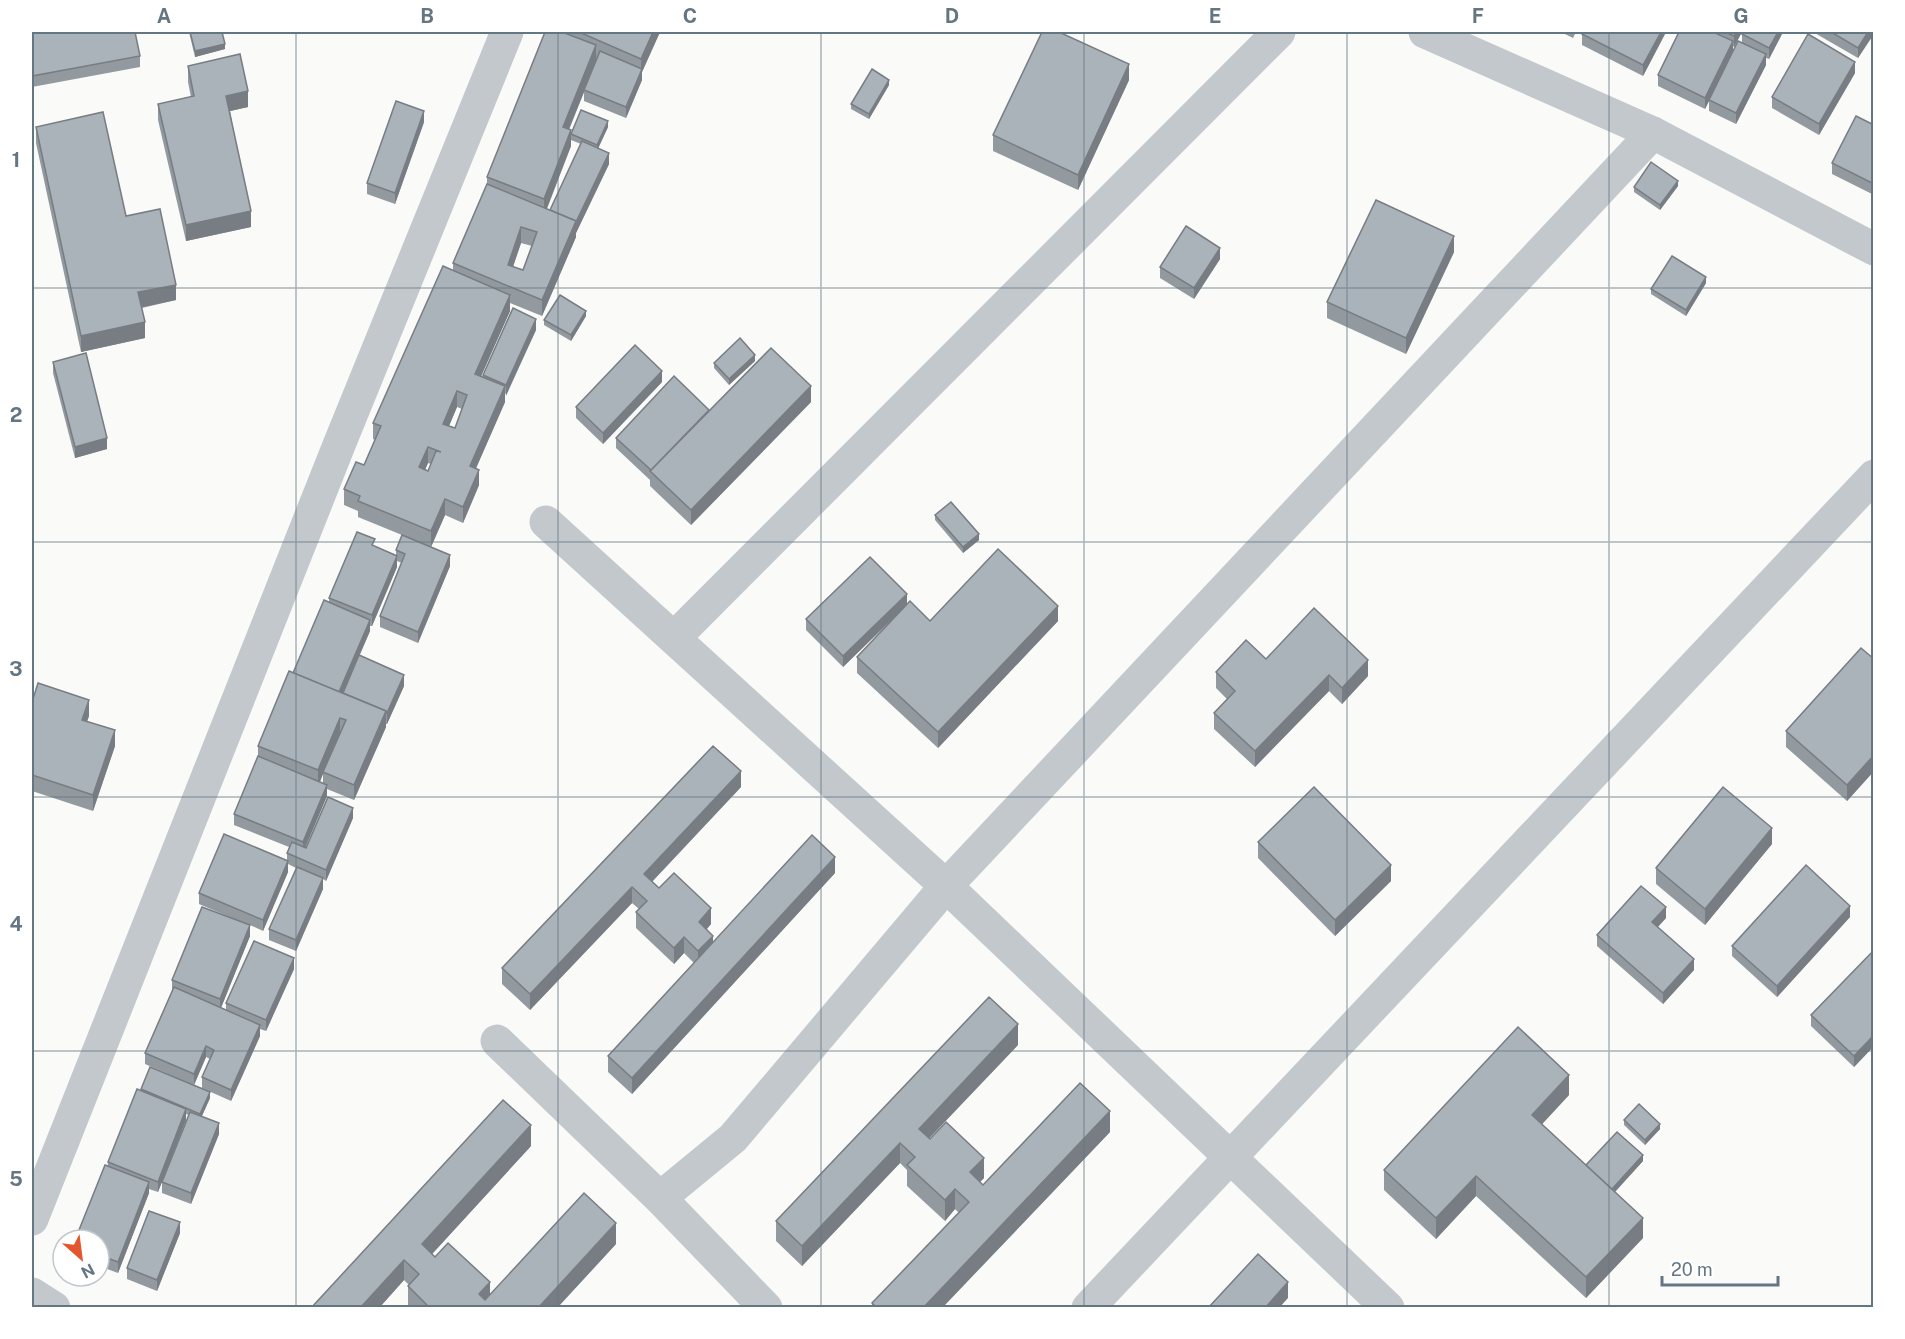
<svg xmlns="http://www.w3.org/2000/svg" width="1905" height="1339" viewBox="0 0 1905 1339" font-family="'Public Sans',sans-serif">
<style>
.lines{fill:none;stroke-linecap:round;stroke-linejoin:round}
.minor{stroke:#c3c8cc;stroke-width:33}
.wall{fill:#929a9f;fill-rule:evenodd}
.shaded-wall{fill:#777d82}
.building{fill:#aab3b9;stroke:#777d82;stroke-width:1.5;fill-rule:evenodd}
.grid{fill:none;stroke:#657683;stroke-width:1.5;stroke-opacity:0.55}
.neatline{fill:none;stroke:#657683;stroke-width:2}
.grid-label{font-size:20px;text-anchor:middle;font-weight:bold;fill:#657683}
</style>
<rect width="100%" height="100%" fill="#fafaf8"/>
<g class="lines">
<!-- minor -->
<g class="minor">
<path d="M1425 32 1653 133 1874 249"/>
<path d="M546 522 946 886 1388 1308"/>
<path d="M674 638 1279 32"/>
<path d="M497 1041 660 1198 766 1308"/>
<path d="M660 1198 733 1138 946 886 1653 133"/>
<path d="M32 1219 339 445 507 32"/>
<path d="M32 1294 54 1308"/>
<path d="M1088 1308 1874 476"/>
</g>
</g>
<!-- wall -->
<g class="wall">
<path d="M32 32 140 56V67L32 87Z"/>
<path d="M189 32H222L225 49 195 57Z"/>
<path d="M545 32H660L642 72V80L626 118 584 101V92L569 130 571 146 547 209 550 210 581 144 571 140V134L608 127 598 148 609 164 576 233V237L542 316 510 303V311L481 376 483 377V375L536 330 505 395V402L476 468 479 485 463 523 445 515 431 547 450 566 418 643 380 627V616L402 563 397 561V567L372 626H370V631L359 657 404 686 387 724H386V727L354 800 327 789V796L305 848 353 818 326 881 323 879V889L296 951 269 940V929L296 868 288 864V872L263 931 250 925V936L221 1008 226 1010V1003L294 969 266 1031 260 1029V1036L231 1101 202 1088V1077L210 1059 206 1057 194 1085 145 1064V1053L172 991V980L246 924 199 904V893L287 861V853L289 847 234 825V814L258 757V746L329 602V598L375 546 396 555V550L402 535 358 517V511L344 505V489L364 465 375 440 373 439V423L453 271V263L487 184V177ZM521 243 532 246 523 270 513 267ZM457 407 462 409 455 428 449 426ZM428 463 431 464 428 471 425 470ZM323 773V783L320 782Z"/>
<path d="M1561 32H1576L1573 38Z"/>
<path d="M1666 32 1643 76 1582 45V34Z"/>
<path d="M1679 32H1742L1734 47 1733 46V52L1742 43V34L1783 32 1769 59 1766 58V65L1736 124 1709 111V101L1705 109 1658 86V75Z"/>
<path d="M1813 32H1874L1858 58Z"/>
<path d="M188 66 248 107 230 111 251 227 186 241 158 120V104L191 97 188 82Z"/>
<path d="M1855 73 1819 135 1772 108V97Z"/>
<path d="M1129 80 1078 190 993 151V135Z"/>
<path d="M889 85 869 119 851 109V104Z"/>
<path d="M424 122 395 204 367 194V183Z"/>
<path d="M1874 125V195L1832 174V163Z"/>
<path d="M36 127 126 216 176 300 142 308 145 338 81 352 36 143Z"/>
<path d="M1678 186 1660 210 1634 192V187Z"/>
<path d="M1454 252 1406 354 1327 318V302Z"/>
<path d="M1220 259 1194 299 1160 278V267Z"/>
<path d="M1706 283 1686 316 1651 294V289Z"/>
<path d="M586 316 571 341 544 325V320Z"/>
<path d="M755 361 729 385 714 368V363Z"/>
<path d="M53 362 107 449 75 458 53 373Z"/>
<path d="M662 382 603 444 576 418V407Z"/>
<path d="M811 402 691 525 650 486V480L616 448V438L709 411Z"/>
<path d="M935 515 979 540 963 553 935 520Z"/>
<path d="M907 604 930 621H1058L938 748 857 673V657L898 613 843 667 806 630V619Z"/>
<path d="M1266 659 1368 676 1342 704 1329 691 1255 767 1214 729V713L1227 699 1216 688V672Z"/>
<path d="M1874 659V771L1847 801 1786 747V731Z"/>
<path d="M32 702 89 716 87 721 115 746 93 811 32 791Z"/>
<path d="M741 787 652 882 659 888 711 924 706 930 713 942 835 873 632 1094 608 1072V1056L694 963 684 953 674 964 636 928V912L639 909 632 903 530 1010 502 984V968Z"/>
<path d="M1258 842 1391 881 1335 936 1258 858Z"/>
<path d="M1772 844 1705 925 1656 884V868Z"/>
<path d="M1850 917 1777 997 1732 956V946Z"/>
<path d="M1666 918 1658 927 1694 970 1663 1004 1597 946V935Z"/>
<path d="M1874 950V1046L1854 1067 1811 1026V1015Z"/>
<path d="M1018 1045 929 1138 984 1178 980 1182 983 1185 1110 1132 942 1308H872V1303L959 1213 955 1209 945 1221 907 1186V1170L900 1163 802 1266 776 1241V1221Z"/>
<path d="M141 1089 210 1098 202 1116 219 1134 191 1204 162 1193V1182L189 1115 186 1114V1120L158 1192 149 1189V1193L118 1273 99 1266V1240L108 1162 141 1091Z"/>
<path d="M1569 1095 1542 1124 1586 1165 1643 1161 1615 1192 1643 1238 1586 1298 1476 1196 1436 1239 1384 1190V1170Z"/>
<path d="M1624 1120 1660 1129 1645 1145 1624 1125Z"/>
<path d="M531 1146 432 1254 490 1295 616 1244 557 1308H408V1286L409 1285 404 1280 379 1308H311Z"/>
<path d="M180 1233 157 1291 127 1279V1268Z"/>
</g>
<!-- shaded-wall -->
<g class="shaded-wall">
<path d="M653 32H660L642 72V80L626 118V107L641 72V59Z"/>
<path d="M1661 32H1666L1643 76V65Z"/>
<path d="M1737 32H1742L1734 47V36Z"/>
<path d="M1778 32H1783L1769 59V48Z"/>
<path d="M1868 32H1874V34L1858 58V48Z"/>
<path d="M1733 41V52L1705 109V98Z"/>
<path d="M225 44V49L195 57V51Z"/>
<path d="M596 45V61L584 90V92L563 143V127Z"/>
<path d="M1766 54V65L1736 124V113Z"/>
<path d="M1855 62V73L1819 135V124Z"/>
<path d="M1129 64V80L1078 190V175Z"/>
<path d="M889 80V85L869 119V114Z"/>
<path d="M248 91V107L226 112V96Z"/>
<path d="M424 111V122L395 204V193Z"/>
<path d="M608 121V127L597 151V145Z"/>
<path d="M571 130V146L544 215V199Z"/>
<path d="M609 153V164L576 233V222Z"/>
<path d="M1678 181V186L1660 210V205Z"/>
<path d="M251 211V227L186 241V225Z"/>
<path d="M576 221V237L542 316V300Z"/>
<path d="M521 227V243L508 281V265Z"/>
<path d="M1454 236V252L1406 354V338Z"/>
<path d="M1220 248V259L1194 299V288Z"/>
<path d="M1706 277V283L1686 316V310Z"/>
<path d="M176 285V300L138 308V292Z"/>
<path d="M510 295V311L475 390V374Z"/>
<path d="M586 311V316L571 341V335Z"/>
<path d="M536 319V330L506 396V385Z"/>
<path d="M145 322V338L81 352V336Z"/>
<path d="M755 355V361L729 385V379Z"/>
<path d="M662 371V382L603 444V433Z"/>
<path d="M505 386V402L470 482V466Z"/>
<path d="M811 386V402L691 525V510Z"/>
<path d="M457 391V407L443 440V424Z"/>
<path d="M107 438V449L75 458V447Z"/>
<path d="M428 447V463L419 483V467Z"/>
<path d="M479 470V485L463 523V507Z"/>
<path d="M445 499V515L431 547V531Z"/>
<path d="M979 534V540L963 553V547Z"/>
<path d="M450 555V566L418 643V632Z"/>
<path d="M397 556V567L372 626V615Z"/>
<path d="M907 594V605L843 667V656Z"/>
<path d="M1058 606V621L938 748V732Z"/>
<path d="M370 620V631L338 703V692Z"/>
<path d="M1368 660V676L1342 704V688Z"/>
<path d="M404 675V686L387 724V713Z"/>
<path d="M1329 675V691L1255 767V751Z"/>
<path d="M89 700V716L82 736V720Z"/>
<path d="M386 711V727L354 800V785Z"/>
<path d="M340 718V734L318 786V770Z"/>
<path d="M115 730V746L93 811V795Z"/>
<path d="M1874 755V771L1847 801V785Z"/>
<path d="M741 771V787L644 890V874Z"/>
<path d="M327 785V796L303 853V842Z"/>
<path d="M353 808V818L326 881V870Z"/>
<path d="M1772 828V844L1705 925V909Z"/>
<path d="M835 857V873L632 1094V1078Z"/>
<path d="M288 861V872L263 931V920Z"/>
<path d="M1391 865V881L1335 936V920Z"/>
<path d="M323 878V889L296 951V940Z"/>
<path d="M632 887V903L530 1010V994Z"/>
<path d="M1850 906V917L1777 997V986Z"/>
<path d="M1666 907V918L1652 933V922Z"/>
<path d="M711 908V924L699 938V922Z"/>
<path d="M250 925V936L220 1010V999Z"/>
<path d="M713 936V952L698 967V951Z"/>
<path d="M684 937V953L674 964V948Z"/>
<path d="M294 958V969L266 1031V1020Z"/>
<path d="M1694 959V970L1663 1004V993Z"/>
<path d="M1018 1024V1045L919 1149V1129Z"/>
<path d="M260 1025V1036L231 1101V1090Z"/>
<path d="M1874 1035V1046L1854 1067V1056Z"/>
<path d="M206 1046V1057L194 1085V1074Z"/>
<path d="M1569 1075V1095L1532 1135V1115Z"/>
<path d="M210 1092V1098L200 1120V1114Z"/>
<path d="M186 1109V1120L158 1192V1182Z"/>
<path d="M1110 1111V1132L942 1308H923Z"/>
<path d="M219 1123V1134L191 1204V1193Z"/>
<path d="M1660 1124V1129L1645 1145V1140Z"/>
<path d="M531 1125V1146L422 1265V1244Z"/>
<path d="M900 1143V1163L802 1266V1246Z"/>
<path d="M1643 1155V1161L1612 1195V1189Z"/>
<path d="M984 1158V1178L970 1192V1172Z"/>
<path d="M1476 1176V1196L1436 1239V1218Z"/>
<path d="M149 1182V1193L118 1273V1262Z"/>
<path d="M955 1189V1209L945 1221V1200Z"/>
<path d="M1643 1218V1238L1586 1298V1277Z"/>
<path d="M180 1222V1233L157 1291V1280Z"/>
<path d="M616 1223V1244L557 1308H538Z"/>
<path d="M404 1260V1280L379 1308H360Z"/>
<path d="M490 1282V1302L485 1308 479 1294Z"/>
<path d="M1288 1282V1298L1279 1308H1265Z"/>
</g>
<!-- building -->
<g class="building">
<path d="M32 32H135L140 56 32 76Z"/>
<path d="M190 32H222L225 44 195 51Z"/>
<path d="M545 32H562L596 45 563 127 571 130 544 199 487 177Z"/>
<path d="M579 32H653L641 59Z"/>
<path d="M1042 32H1059L1129 64 1078 175 993 135Z"/>
<path d="M1584 32H1661L1643 65 1582 34Z"/>
<path d="M1679 32H1713L1733 41 1705 98 1658 75Z"/>
<path d="M1725 32H1737L1734 36Z"/>
<path d="M1744 32H1778L1769 48 1742 34Z"/>
<path d="M1831 32H1868L1858 48Z"/>
<path d="M1808 34 1855 62 1819 124 1772 97Z"/>
<path d="M1738 41 1766 54 1736 113 1709 100Z"/>
<path d="M600 51 642 69 626 107 584 90Z"/>
<path d="M240 54 248 91 226 96 251 211 186 225 158 104 194 96 188 66Z"/>
<path d="M872 69 889 80 869 114 851 104Z"/>
<path d="M396 101 424 111 395 193 367 183Z"/>
<path d="M581 110 608 121 597 145 571 134Z"/>
<path d="M103 112 126 216 160 209 176 285 138 292 145 322 81 336 36 127Z"/>
<path d="M1856 116 1874 125V184L1832 163Z"/>
<path d="M582 141 609 153 576 222V221L550 210Z"/>
<path d="M1651 162 1678 181 1660 205 1634 187Z"/>
<path d="M487 184 576 221 542 300 453 263ZM521 227 537 232 523 270 508 265Z"/>
<path d="M1376 200 1454 236 1406 338 1327 302Z"/>
<path d="M1186 226 1220 248 1194 288 1160 267Z"/>
<path d="M1672 256 1706 277 1686 310 1651 289Z"/>
<path d="M443 266 510 295 475 374 505 386 470 466 479 470 463 507 445 499 431 531 358 501 360 496 344 489 356 462 364 465 381 426 373 423ZM457 391 467 395 455 428 443 424ZM428 447 441 452 436 451 428 471 419 467Z"/>
<path d="M560 295 586 311 571 335 544 320Z"/>
<path d="M513 308 536 319 506 385 483 375Z"/>
<path d="M740 338 755 355 729 379 714 363Z"/>
<path d="M635 345 662 371 603 433 576 407Z"/>
<path d="M771 348 811 386 691 510 650 471Z"/>
<path d="M86 353 107 438 75 447 53 362Z"/>
<path d="M674 376 709 410 651 470 616 438Z"/>
<path d="M951 502 979 534 963 547 935 515Z"/>
<path d="M357 532 375 539 372 545 397 556 372 615 329 598Z"/>
<path d="M402 535 450 555 418 632 380 616 405 554 396 550Z"/>
<path d="M998 549 1058 606 938 732 857 657 910 601 930 621Z"/>
<path d="M870 557 907 594 843 656 806 619Z"/>
<path d="M324 600 370 620 339 692 293 673Z"/>
<path d="M1314 608 1368 660 1342 688 1329 675 1255 751 1214 713 1235 691 1216 672 1246 640 1266 659Z"/>
<path d="M1861 648 1874 659V755L1847 785 1786 731Z"/>
<path d="M359 655 404 675 387 713H386V711L343 693Z"/>
<path d="M289 671 386 711 354 785 323 772 346 720 340 718 318 770 258 746Z"/>
<path d="M38 683 89 700 82 720 115 730 93 795 32 775V702Z"/>
<path d="M713 746 741 771 644 874 659 888 674 873 711 908 699 922 713 936 698 951 684 937 674 948 636 912 647 901 632 887 530 994 502 968Z"/>
<path d="M258 756 327 785 303 842 234 814Z"/>
<path d="M1314 787 1391 865 1335 920 1258 842Z"/>
<path d="M1723 787 1772 828 1705 909 1656 868Z"/>
<path d="M328 797 353 808 326 870 287 853 292 842 306 848Z"/>
<path d="M224 834 288 861 263 920 199 893Z"/>
<path d="M812 835 835 857 632 1078 608 1056Z"/>
<path d="M1806 865 1850 906 1777 986 1732 946Z"/>
<path d="M297 867 323 878 296 940 269 929Z"/>
<path d="M1641 886 1666 907 1652 922 1694 959 1663 993 1597 935Z"/>
<path d="M202 907 250 925 220 999 172 980Z"/>
<path d="M254 941 294 958 266 1020 226 1003Z"/>
<path d="M1874 950V1035L1854 1056 1811 1015Z"/>
<path d="M174 987 260 1025 231 1090 202 1077 214 1050 206 1046 194 1074 145 1053Z"/>
<path d="M989 997 1018 1024 919 1129 930 1139 946 1122 984 1158 970 1172 983 1185 1080 1083 1110 1111 923 1308H877L872 1303 969 1202 955 1189 945 1200 907 1165 915 1157 900 1143 802 1246 776 1221Z"/>
<path d="M1518 1027 1569 1075 1532 1115 1643 1218 1586 1277 1476 1176 1436 1218 1384 1170Z"/>
<path d="M150 1067 210 1092 200 1114 141 1089Z"/>
<path d="M137 1089 186 1109 158 1182 108 1162Z"/>
<path d="M503 1100 531 1125 422 1244 435 1257 448 1243 490 1282 479 1294 485 1300 584 1193 616 1223 538 1308H430L408 1286 419 1274 404 1260 360 1308H311Z"/>
<path d="M1639 1104 1660 1124 1645 1140 1624 1120Z"/>
<path d="M190 1112 219 1123 191 1193 162 1182Z"/>
<path d="M1617 1132 1643 1155 1612 1189 1586 1165Z"/>
<path d="M105 1165 149 1182 118 1262 99 1255V1240H75Z"/>
<path d="M149 1211 180 1222 157 1280 127 1268Z"/>
<path d="M1258 1254 1288 1282 1265 1308H1208Z"/>
</g>
<!-- grid -->
<path class="grid" d="M296 32V1308M558 32V1308M821 32V1308M1084 32V1308M1347 32V1308M1609 32V1308M32 288H1874M32 542H1874M32 797H1874M32 1051H1874"/>
<!-- border -->
<rect width="1905" height="1339" fill="none" stroke="#ffffff" stroke-width="66"/>
<!-- north arrow -->
<g transform="translate(81 1258) rotate(152)"><circle r="28" fill="#ffffff" stroke="#c1c8cd" stroke-width="1.5"/>
<path d="M0-4.5L10 22L0 15L-10 22Z" fill="#e4572e"/>
<text y="-9" font-size="16" font-weight="bold" text-anchor="middle" fill="#657683">N</text>
</g>
<!-- scale -->
<path d="M1662 1276v9h116v-9" fill="none" stroke="#657683" stroke-width="3"/>
<text x="1671" y="1276" font-size="18" fill="#657683" stroke="#ffffff" stroke-width="4.5" paint-order="stroke">20 m</text>
<rect x="33" y="33" width="1839" height="1273" class="neatline"/>
<g class="grid-label">
<text x="164" y="23">A</text>
<text x="427" y="23">B</text>
<text x="690" y="23">C</text>
<text x="952" y="23">D</text>
<text x="1215" y="23">E</text>
<text x="1478" y="23">F</text>
<text x="1741" y="23">G</text>
<text x="16" y="167">1</text>
<text x="16" y="422">2</text>
<text x="16" y="676">3</text>
<text x="16" y="931">4</text>
<text x="16" y="1186">5</text>
</g>
</svg>
